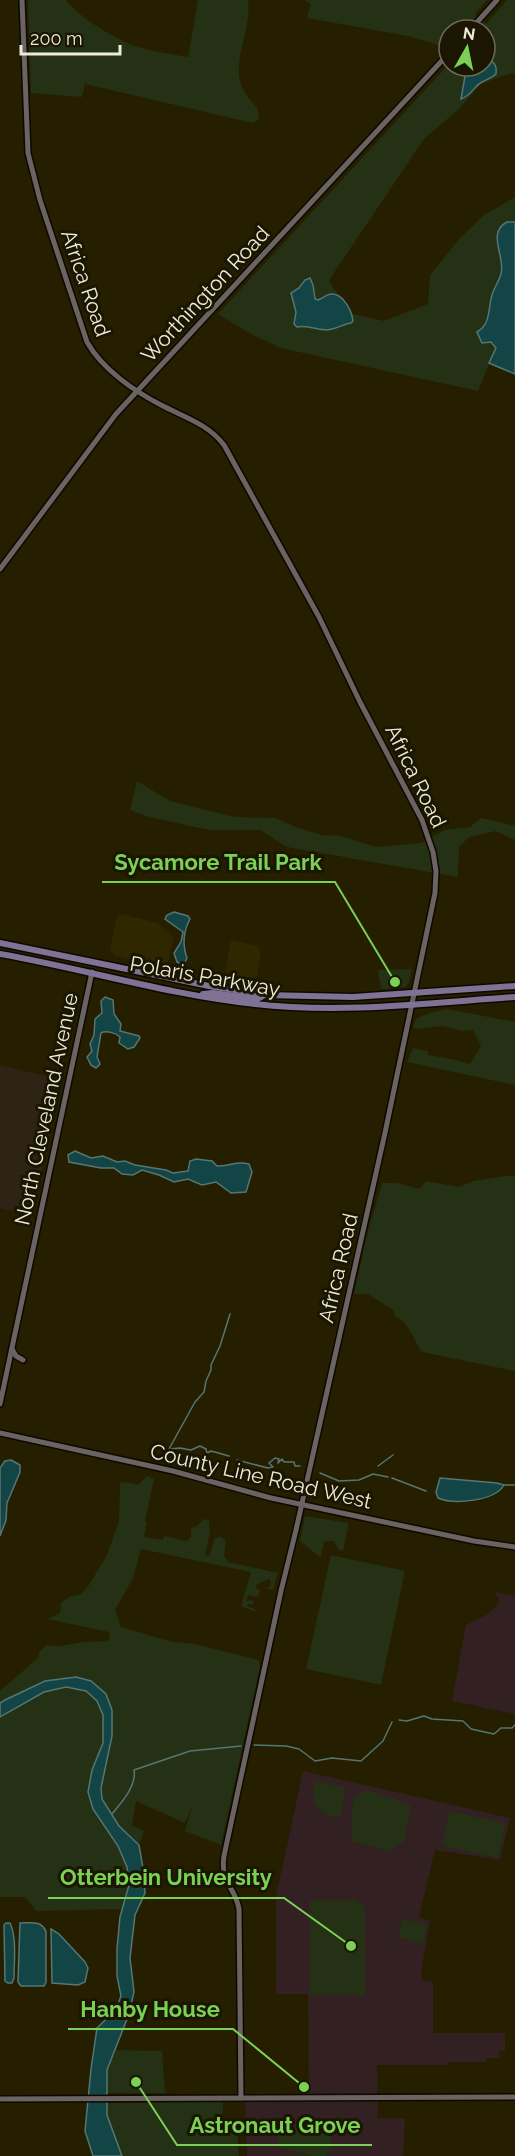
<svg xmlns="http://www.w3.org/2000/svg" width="515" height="2156" viewBox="0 0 515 2156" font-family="Raleway,sans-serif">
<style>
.built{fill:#2f2700}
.industrial{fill:#2e2415}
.education{fill:#332023}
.green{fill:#243114}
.water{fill:#134446;stroke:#557672;stroke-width:1.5}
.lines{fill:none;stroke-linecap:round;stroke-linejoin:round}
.stream{stroke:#557672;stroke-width:1.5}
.secondary-casing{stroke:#0d0800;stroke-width:8}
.primary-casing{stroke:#0d0800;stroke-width:9}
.secondary{stroke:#6b6262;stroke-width:5}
.primary{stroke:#7f7294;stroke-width:6}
.labels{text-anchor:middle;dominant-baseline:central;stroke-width:6;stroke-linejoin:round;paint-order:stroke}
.street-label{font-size:21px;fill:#eeebd8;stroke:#1a1601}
.leader{fill:none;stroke:#7bd156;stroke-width:2}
.callout-dot{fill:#7bd156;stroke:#1a1601;stroke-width:2}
.callout-label{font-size:22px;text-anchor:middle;font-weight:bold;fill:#7bd156;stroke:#1a1601;stroke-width:6;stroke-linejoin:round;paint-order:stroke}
</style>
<rect width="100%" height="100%" fill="#251f00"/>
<!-- built -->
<g class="built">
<path d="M121 914 158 923 174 938 167 967 115 956 110 949 117 917Z"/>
<path d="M231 940 258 946 261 954 257 976 249 983 229 980 225 974Z"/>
</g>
<!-- industrial -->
<path class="industrial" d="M0 1065 62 1080 34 1206 26 1214 0 1208Z"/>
<!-- education -->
<g class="education">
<path d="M495 1592 515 1596V1714L452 1701 466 1625 488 1614 500 1602Z"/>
<path d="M303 1771 510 1818 500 1860 435 1850 419 1917 430 1921 421 1971 422 1980 433 1982V2033H505V2051H499V2058H487L486 2062H447V2065H377L378 2118 405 2119 403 2156H326L332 2150 331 2128 278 2127V2147L311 2156H247L245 2100 309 2099 308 1994H276V1897Z"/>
</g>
<!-- green -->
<g class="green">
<path d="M28 0H66C78 17 121 43 141 48 156 52 172 54 188 57L198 0H248C253 37 219 74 257 107L259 119 253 123 85 84 82 97 31 93Z"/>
<path d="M304 0H487L475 14 486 24 507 0H515V73L505 75 481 84 459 109 424 139 329 280C335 293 345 301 353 314L384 321 428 304 430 275 459 239 484 215 515 197V222H507L497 239 501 261V274L492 294 490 312 481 330 482 342 494 343 496 348 478 391 281 348 251 334 218 314 449 64V66H485V30H480L481 28 470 19 460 30H449V43L445 47 408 36 307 18 311 4Z"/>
<path d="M137 781 170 801 235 817 275 818 298 828 322 835 341 836 376 847 421 843 445 830 470 827 481 818 515 826V840L496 831 469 837 459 847 458 877 287 847 260 830H209L145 816 130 810Z"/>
<path d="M412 969 408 984 406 987 381 989 378 970Z"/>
<path d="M447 1009 515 1022V1085L407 1062 413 1048 428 1051V1055L452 1059 470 1064 481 1046 473 1030 462 1031 443 1026 415 1029 413 1027 416 1019 429 1013Z"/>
<path d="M506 1176H515V1371L422 1352C413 1339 409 1322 395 1316L393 1310 368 1294H354L367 1235 382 1183H397L420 1189 426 1181 459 1187 474 1181Z"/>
<path d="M147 1476 154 1479 145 1522 147 1523 144 1537 163 1540 164 1536 186 1541 191 1537V1528L197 1526 204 1519 209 1520 210 1532 205 1555 209 1556 215 1538 221 1537 226 1541 224 1556 228 1562 278 1573 273 1590 266 1588 270 1586 271 1581 269 1579 257 1584 256 1588 260 1591 257 1597 250 1595 247 1597V1601L253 1600V1605L248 1604 247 1606 255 1609 256 1612 241 1606 251 1572 141 1549 133 1578 115 1610 121 1627 172 1642 190 1643 259 1660 260 1667 221 1845 185 1831 193 1804 185 1823 136 1801 132 1826 144 1831 139 1845 119 1826 102 1799 101 1788 105 1768 106 1694 45 1681 0 1703V1691L39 1657V1652L47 1645C66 1648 69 1643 86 1642 94 1641 102 1642 110 1640L109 1632 47 1619 60 1613 61 1603 69 1597 81 1594 89 1585 107 1555 119 1521 120 1483 127 1482 138 1485Z"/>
<path d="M305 1516 349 1523 343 1551 339 1550 333 1541H324L323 1549 321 1551 322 1555 320 1557 300 1541Z"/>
<path d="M331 1555 405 1571 381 1685 306 1669Z"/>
<path d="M66 1687 86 1691 97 1701 103 1715V1743L92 1770 93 1809 118 1846 128 1867 129 1885 122 1909 37 1911 25 1897H0V1717L44 1692Z"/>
<path d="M315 1781 343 1787 345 1789 341 1814 338 1817C315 1813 310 1803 315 1781Z"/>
<path d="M367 1790 411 1805 404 1842 387 1851 351 1841 353 1798Z"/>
<path d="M449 1811 505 1823 498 1858 442 1846Z"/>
<path d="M310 1900H356L365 1907V1995H310Z"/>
<path d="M403 1918 427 1925 423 1944 398 1937Z"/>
<path d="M116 2050 162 2051 165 2093H106L107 2069Z"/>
<path d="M223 2101 222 2130H237L239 2156H122L107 2115V2103Z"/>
<path d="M278 2127 331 2128 332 2151 326 2156H311L278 2147Z"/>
</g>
<!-- water -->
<g class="water">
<path d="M485 60C494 60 497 65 496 74 492 78 488 79 482 82 474 86 471 96 461 99L465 76 469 66H485Z"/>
<path d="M507 222H515V374L489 363 496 348 491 342 482 343 477 332C491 324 488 308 492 295 494 288 499 281 501 274 506 257 486 233 507 222Z"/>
<path d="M310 278 313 285 315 299 318 300C323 298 327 294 332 294 344 294 352 312 353 321L351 323C343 324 337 329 327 330 317 330 308 325 297 327L294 324 296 312 291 293 299 288 305 280Z"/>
<path d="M174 912 188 916 190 919C183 932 182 944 187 958L185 962 181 964 177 962 174 953 181 942 183 932 165 919 167 915Z"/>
<path d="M105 997 113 1000 114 1014 121 1024 120 1031 139 1036 140 1038 134 1047 128 1049 119 1043 120 1037C116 1033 106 1030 101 1033L97 1057 100 1064 96 1068 91 1065 87 1057 92 1051 90 1044 94 1035 95 1019 102 1013 101 1001Z"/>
<path d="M75 1151 91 1158 103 1156 117 1162 125 1161 135 1165 166 1170 173 1173 188 1171 190 1161 196 1159 212 1161 217 1166C231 1167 235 1160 249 1164L252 1172 246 1192 231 1193 216 1182 202 1185 188 1179 174 1182 159 1175 142 1170 133 1175 122 1174 114 1168H101L69 1162 68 1155Z"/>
<path d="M11 1460 20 1465V1472L7 1503 6 1520 0 1536V1468L5 1461Z"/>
<path d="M440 1478 497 1483 504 1485C495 1501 454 1505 438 1498L436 1492Z"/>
<path d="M76 1677 91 1681 106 1694 112 1710V1736L101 1788 102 1799 119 1826 139 1845 143 1868 145 1893 135 1915 130 1958 134 1992 129 2014 107 2070V2115L122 2156H93L85 2131 91 2069 97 2028 116 2009 121 1996 117 1976V1949L120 1917 129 1885 127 1867 118 1846 93 1809 88 1792 92 1770 103 1743V1715L97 1701 86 1691 66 1687 44 1692 0 1717V1703L5 1700 45 1681Z"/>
<path d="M6 1923H10C17 1938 14 1961 14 1978L12 1983H8L5 1981 4 1925Z"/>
<path d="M20 1923C31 1923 42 1920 46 1932V1982L44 1986H21L18 1982Z"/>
<path d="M51 1929 59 1934 85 1962 88 1968 85 1982 78 1985 52 1983Z"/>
</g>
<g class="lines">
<!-- stream -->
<g class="stream">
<path d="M169 1449 195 1402 204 1392 206 1381 211 1370V1365L220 1346 230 1314"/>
<path d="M160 1459 169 1449 180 1448 191 1450 200 1446 206 1449 207 1453 211 1451 229 1456"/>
<path d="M237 1460 268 1468 273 1467 269 1463 275 1458 279 1459 278 1463 282 1459 284 1462H294L295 1466H300"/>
<path d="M378 1466 393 1455"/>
<path d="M320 1473 339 1481 359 1480 373 1474 388 1477"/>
<path d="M392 1478 426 1491"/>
<path d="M504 1485H515"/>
<path d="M399 1720 407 1721 424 1716 432 1719 463 1721 471 1729 494 1734 501 1728H512L515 1725"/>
<path d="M254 1745 286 1746 299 1749 315 1761 332 1758 361 1761 383 1741 392 1722"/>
<path d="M112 1814C121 1803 137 1786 134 1770L190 1751 241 1746"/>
</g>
<!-- secondary casing -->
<g class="secondary-casing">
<g id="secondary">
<path d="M22 0 28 153 40 200 87 342C102 369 134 391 161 405 184 417 208 424 224 445L319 617 360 702 422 820 433 852 436 871 435 893 385 1133 296 1530 281 1591 224 1856C220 1884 235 1886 239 1909L241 2098"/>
<path d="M470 30 497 0"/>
<path d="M0 569 116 414 449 53"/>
<path d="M12 1349 16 1356 23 1360"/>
<path d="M0 1404 92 972"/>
<path d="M0 1433 173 1471 271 1498 474 1541 515 1547"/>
<path d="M0 2099 515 2097"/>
</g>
</g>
<!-- primary casing -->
<g class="primary-casing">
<g id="primary">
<path d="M0 943 209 986 265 995 353 997 515 986"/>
<path d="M0 954C85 969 169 995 255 1004 341 1014 429 1003 515 997"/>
<path d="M203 994 213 993 257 999 263 996"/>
</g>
</g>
<!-- secondary -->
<use href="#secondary" class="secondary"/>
<!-- primary -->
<use href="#primary" class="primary"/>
</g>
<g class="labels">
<!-- street labels -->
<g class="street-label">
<text transform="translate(86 283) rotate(71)">Africa Road</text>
<text transform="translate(205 294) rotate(-47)">Worthington Road</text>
<text transform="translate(416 776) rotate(64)">Africa Road</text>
<text transform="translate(205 976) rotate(10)">Polaris Parkway</text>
<text transform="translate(46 1109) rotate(-78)">North Cleveland Avenue</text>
<text transform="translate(338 1268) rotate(-77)">Africa Road</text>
<text transform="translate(261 1476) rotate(13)">County Line Road West</text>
</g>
</g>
<!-- callouts -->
<path class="leader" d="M395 982L335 882H102M351 1946L284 1898H48M304 2087L233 2029H68M136 2082L177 2145H372"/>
<g class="callout-dot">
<circle cx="395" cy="982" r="6"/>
<circle cx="351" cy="1946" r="6"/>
<circle cx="304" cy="2087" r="6"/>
<circle cx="136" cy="2082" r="6"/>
</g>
<g class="callout-label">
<text x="218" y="870">Sycamore Trail Park</text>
<text x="166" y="1885">Otterbein University</text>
<text x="150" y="2017">Hanby House</text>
<text x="275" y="2133">Astronaut Grove</text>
</g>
<!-- north arrow -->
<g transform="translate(467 48) rotate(9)"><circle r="28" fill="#1a1601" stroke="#6f6b57" stroke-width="1.5"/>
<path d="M0-4.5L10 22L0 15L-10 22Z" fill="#7bd156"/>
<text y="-9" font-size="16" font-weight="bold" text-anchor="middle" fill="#eeebd8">N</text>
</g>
<!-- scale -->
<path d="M21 45v9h99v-9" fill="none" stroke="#eeebd8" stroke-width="3"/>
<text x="30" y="45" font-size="18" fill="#eeebd8" stroke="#1a1601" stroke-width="4.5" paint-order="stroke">200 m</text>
</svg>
